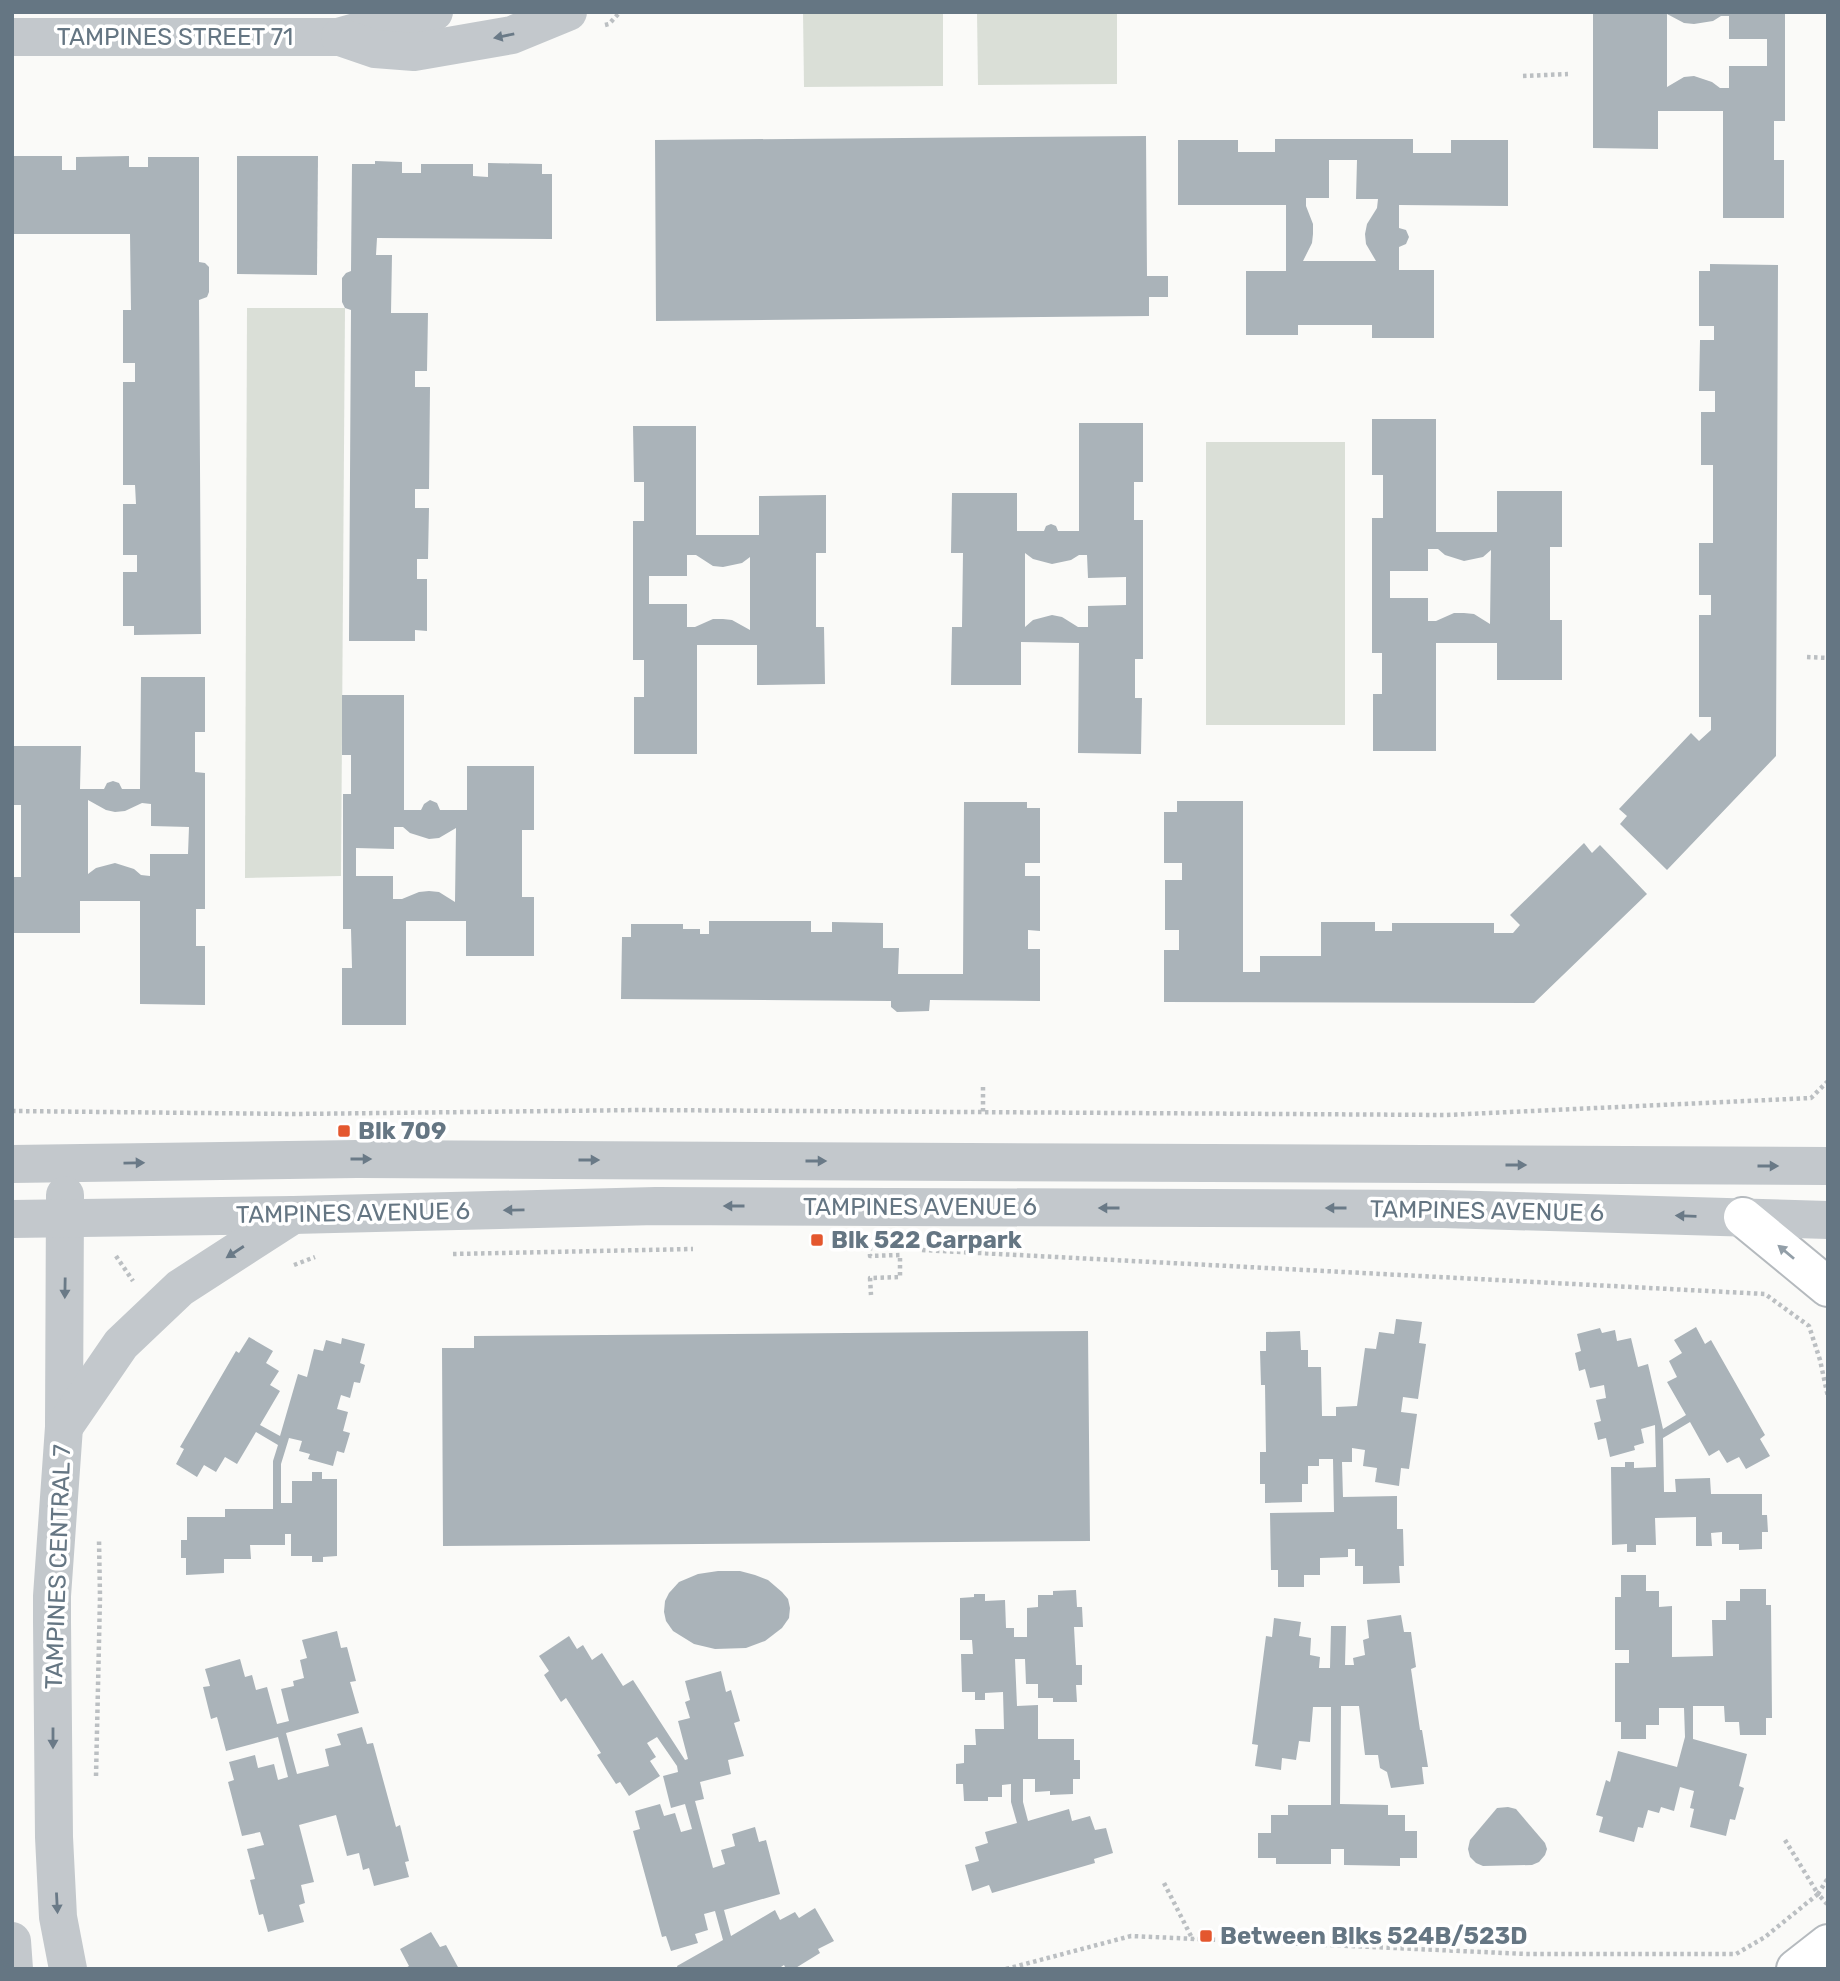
<svg xmlns="http://www.w3.org/2000/svg" width="1840" height="1981" viewBox="0 0 1840 1981" font-family="Rubik,sans-serif">
<style>
.green{fill:#dadfd7}
.building{fill:#aab3b9;fill-rule:evenodd}
.lines{fill:none;stroke-linecap:round;stroke-linejoin:round}
.major-casing{stroke:#b5babe;stroke-width:42}
.path{stroke:#bbbfc2;stroke-width:4.5;stroke-dasharray:3.5 3.5;stroke-linecap:butt}
.minor{stroke:#c3c8cc;stroke-width:38}
.major{stroke:#fff;stroke-width:38}
.oneway{fill:#6a7a87}
.oneway2{fill:#939fa8}
.poi-dot{fill:#e4572e;stroke:#fff;stroke-width:2.5}
.labels{text-anchor:middle;dominant-baseline:central;stroke-width:7;stroke-linejoin:round;paint-order:stroke}
.street-label{font-size:24px;fill:#657683;stroke:#fff}
.poi-label{font-size:24px;font-weight:bold;fill:#657683;stroke:#fff;text-anchor:start}
</style>
<rect width="100%" height="100%" fill="#fafaf8"/>
<!-- green -->
<g class="green">
<path d="M803 12H943V86L804 87Z"/>
<path d="M977 12H1117V84L978 85Z"/>
<path d="M247 308H345L341 876 245 878Z"/>
<rect x="1206" y="442" width="139" height="283"/>
</g>
<!-- building -->
<g class="building">
<path d="M1593 12H1785V121H1774V160H1784V218H1723V111H1658V149L1593 148ZM1667 14 1684 23 1694 24 1713 21 1721 16H1729V39H1767V66H1729V88H1720L1712 82 1694 76 1684 77 1667 87Z"/>
<path d="M1146 136 1147 276H1168V297H1149V316L656 321 655 140Z"/>
<path d="M1275 139H1413V153H1451V140H1508V206L1399 205V228L1406 230 1409 237 1406 244 1399 247V270H1434V338H1372V325H1298V335H1246V271H1286V205H1178V140H1238V152H1275ZM1329 160H1357L1356 199H1378L1377 208 1367 224 1365 234 1366 244 1376 261H1303L1312 243 1313 234V224L1306 206V198H1329Z"/>
<path d="M12 156H62V170H76V157L129 156V167H148V157H199V262L205 263 209 267V292L207 297 199 300 201 634 134 635V626H123V572H137V555H123V504H136L135 485H123V382H135V363H123V310H131L130 234H12Z"/>
<path d="M237 156H318L317 275 237 274Z"/>
<path d="M375 161 402 162V173H421V164H473V176L488 177V163L542 164V174H552V239L377 238 376 255H392L391 313H428L427 371H415V387H430L429 489H415V508H429L428 559H417V579H427V631L415 630V641H349L351 310 345 308 342 302V278L346 273 351 271 352 164H375Z"/>
<path d="M1710 264 1778 265 1776 756 1667 870 1620 824 1627 816 1619 809 1691 733 1699 741 1711 730V717H1699V615H1711V595H1699V543H1713V465H1701V412H1715V391H1699L1700 340H1714V326H1699V271H1710Z"/>
<path d="M1372 419H1436V532H1497V491H1562V547H1550V620H1562V680H1497V643H1436V751H1373V694H1382V653H1372V518H1383V475H1372ZM1428 549H1438L1445 555 1464 561 1483 557 1491 550 1490 624 1474 614 1464 613H1454L1436 621H1428V598H1390V571H1428Z"/>
<path d="M1079 423H1143V482H1134V520H1143V659H1135V698H1142L1141 754 1078 753 1079 643 1021 642V685H951L952 627H962L963 553H951L952 493H1017V531H1044L1046 526 1051 524 1056 526 1058 531H1079ZM1025 553 1033 559 1052 564 1071 560 1079 555H1087L1088 578 1126 577V605L1088 606V627H1078L1062 617 1052 615 1033 620 1025 627Z"/>
<path d="M633 426H696V535H759V496L826 495V553H816V627H824L825 684 757 685V645H697V754H634V697H644V660H633V521H644V482H634ZM687 555H696L713 566 723 567 742 563 750 557V630L732 620 723 619H713L695 627H687V604H649V576H687Z"/>
<path d="M141 677H205V732H195V772L205 773V909H196V946H205V1005L140 1004V901H80V933H12L13 877H21V805H13L14 746H81L80 789H104L107 783 113 781 119 783 122 789H140ZM88 800 106 810 115 812 125 811 142 803 151 804V826L189 827 188 854H150V876L141 875 134 869 115 863 96 868 88 874Z"/>
<path d="M342 695H404V810H421L424 804 430 800 437 803 440 810H467V766H534V830H522V897H534V956H466V921H406V1025H342V968H352L351 929H343V794H351V755H342ZM394 827H403L410 833 429 839 439 838 456 828 455 902 439 892 429 891 419 892 402 899H393V876H356V848L394 849Z"/>
<path d="M1177 801H1243V972H1260V956H1321V922H1375V931H1392V923H1494V933H1513L1520 925 1510 915 1584 843 1592 853 1600 845 1647 894 1534 1003 1164 1002V950H1179V930H1165V880H1182V863H1164V812H1177Z"/>
<path d="M964 802H1027V808H1040V863H1025V876H1040V931L1028 930V949H1040V1001L930 1000 929 1011 897 1012 891 1007V1001L621 999 622 937H631V924H683V929H700V934H709V921H811V932H832V922L883 923V948H899L898 974H963Z"/>
<path d="M1396 1319 1422 1322 1419 1343 1426 1344 1418 1399 1403 1397 1401 1412 1417 1414 1409 1469 1401 1468 1399 1486 1375 1482 1377 1468 1363 1466 1365 1450 1352 1448V1462H1342L1343 1497 1397 1496V1529H1403L1404 1566H1399L1400 1583 1363 1584V1566H1355V1549H1348V1557L1320 1558V1575H1304V1587H1278V1570H1271L1270 1513 1334 1512 1333 1459H1319V1466H1308V1484H1302V1502L1265 1503V1484H1260V1452H1266L1265 1385H1261L1260 1351H1266V1332L1300 1331 1301 1350H1308V1367H1321L1322 1416H1336V1407L1357 1406 1365 1348 1376 1349 1379 1332 1394 1334Z"/>
<path d="M1696 1327 1705 1344 1711 1340 1765 1435 1760 1439 1770 1456 1746 1469 1739 1457 1727 1463 1719 1450 1709 1456 1690 1422 1663 1438 1664 1492H1676L1675 1479 1710 1478 1711 1494H1762V1515H1767L1768 1532H1762V1549L1739 1550V1544H1722V1532L1711 1533 1712 1546H1696V1517L1655 1518 1656 1545H1636V1552H1627V1544L1612 1545 1611 1467H1625V1462H1634V1468L1656 1467 1655 1425 1641 1429 1644 1443 1634 1446 1635 1450 1610 1457 1606 1438 1598 1440 1594 1423 1601 1421 1596 1400 1606 1398 1604 1385 1590 1388 1585 1369 1579 1371 1575 1353 1581 1351 1577 1334 1600 1328 1602 1333 1615 1330 1617 1341 1631 1338 1638 1367 1648 1364 1663 1429 1686 1415 1667 1382 1677 1377 1669 1361 1682 1353 1674 1340Z"/>
<path d="M1088 1331 1090 1541 443 1546 442 1348H474V1336Z"/>
<path d="M249 1337 273 1351 266 1363 279 1371 270 1385 280 1391 260 1425 280 1436 298 1374 307 1377 314 1349 323 1351 326 1340 341 1344 342 1338 365 1344 360 1363 365 1365 360 1383 354 1382 350 1398 341 1395 337 1409 348 1412 343 1431 350 1433 344 1453 337 1451 333 1466 308 1459 310 1454 299 1451 302 1441 289 1438 281 1464V1503H292V1481H312V1472H322V1479H337V1556L323 1557V1562H312V1556H291V1534H285V1545H250L251 1559H224V1573L186 1575V1558H181V1540H187V1517H225V1509H273V1461L278 1445 256 1432 237 1464 225 1457 216 1472 204 1465 197 1477 176 1464 184 1449 180 1447 236 1351 239 1353Z"/>
<path d="M718 1571H740L755 1575 768 1580 782 1592 788 1599 790 1608 789 1618 782 1628 765 1641 746 1648 715 1649 694 1644 673 1631 666 1621 664 1612 665 1601 669 1593 679 1582 698 1574Z"/>
<path d="M1621 1575H1646V1591H1659V1607L1672 1606V1657L1713 1656 1712 1620H1726V1601H1740V1589H1766V1605H1771L1772 1718H1766V1735H1740L1739 1722H1725L1724 1706H1693V1739L1747 1754 1739 1786 1744 1788 1735 1820 1730 1819 1726 1836 1690 1827 1694 1809 1690 1808 1694 1791 1680 1787 1674 1811 1661 1807 1659 1813 1648 1810 1643 1828 1638 1827 1634 1842 1599 1832 1603 1817 1596 1815 1606 1780 1610 1782 1618 1751 1677 1767 1685 1737 1684 1708H1659V1725H1646V1739H1621V1722H1615V1663H1629V1650H1615V1597H1621Z"/>
<path d="M1076 1590 1077 1607H1082L1083 1627H1074L1076 1665H1082V1685H1076L1077 1702H1053V1698H1038V1684H1026L1025 1659H1015L1017 1706 1038 1705V1739H1074V1760H1080V1779H1073V1794L1050 1795V1791L1035 1792V1779H1023V1802L1028 1821 1069 1809 1072 1821 1090 1816 1095 1830 1106 1828 1113 1853 1094 1859 1095 1863 992 1893 989 1885 972 1891 965 1865 979 1861 975 1847 988 1843 985 1832 1017 1823 1011 1802V1784L1002 1785V1797H988V1801H964L963 1784H956V1764L964 1763V1745H976L975 1729H1004L1003 1692 985 1693V1700H975V1692H962L961 1654H973L972 1640H960V1598L974 1597V1594H985V1601L1005 1600 1006 1628H1014V1637H1027V1608L1038 1607V1595H1053V1591Z"/>
<path d="M1401 1615 1404 1632H1411L1416 1667 1411 1669 1420 1730H1422L1428 1767H1422L1424 1784 1391 1788 1387 1772 1380 1768 1378 1755H1365L1359 1706H1341L1340 1804 1388 1805V1815H1405V1831H1417V1858H1400V1866L1344 1865V1849H1331V1864H1276V1858H1258V1833H1271V1815H1288V1805H1331V1707H1313L1310 1742 1299 1741 1296 1760 1282 1758 1281 1770 1255 1766 1258 1745 1252 1744 1266 1636 1272 1637 1274 1618 1301 1622 1299 1636 1311 1638 1310 1655 1320 1657 1319 1668H1330L1331 1626H1346L1345 1665H1354L1353 1658 1365 1655 1363 1640 1369 1638 1367 1620Z"/>
<path d="M337 1631 341 1648 347 1647 356 1681 350 1682 359 1713 286 1733 297 1774 329 1766 325 1749 341 1745 337 1734 362 1727 367 1744 373 1743 396 1827 400 1825 409 1861 405 1862 409 1877 374 1886 369 1868 363 1870 359 1853 347 1856 336 1815 299 1825 314 1882 301 1885 305 1903 299 1905 304 1922 268 1932 263 1914 259 1915 250 1880 255 1879 247 1849 264 1845 260 1832 242 1836 228 1782 234 1780 229 1762 255 1755 258 1768 274 1764 278 1780 288 1777 278 1737 226 1751 217 1717 211 1719 203 1687 210 1686 205 1669 240 1659 245 1677 252 1675 256 1690 267 1687 277 1724 289 1721 281 1689 294 1686 293 1681 304 1678 300 1660 307 1658 302 1640Z"/>
<path d="M569 1636 577 1649 583 1645 592 1660 602 1653 623 1686 633 1680 685 1760 688 1759 678 1721 690 1718 685 1702 690 1700 685 1681 721 1671 726 1692 731 1690 740 1721 734 1723 744 1756 728 1760 731 1774 700 1782 704 1799 695 1801 713 1868 725 1864 721 1850 735 1846 732 1834 755 1827 759 1842 766 1840 780 1894 724 1910 731 1936 775 1910 780 1920 795 1912 799 1918 815 1908 834 1941 818 1949 820 1953 794 1969H786L784 1965 778 1969H678L677 1966 723 1940 715 1911 704 1914 708 1930 695 1934 698 1943 671 1951 666 1936 662 1937 633 1831 640 1829 635 1811 660 1804 664 1816 675 1813 681 1832 692 1829 685 1804 671 1808 663 1776 678 1772 677 1766 657 1737 647 1743 656 1757 650 1761 660 1776 629 1796 620 1782 616 1784 597 1755 601 1753 566 1698 561 1702 544 1675 549 1671 539 1656Z"/>
<path d="M1508 1807 1516 1809 1545 1843 1547 1849 1545 1855 1539 1862 1532 1865 1483 1866 1476 1863 1470 1857 1468 1849 1470 1840 1497 1808Z"/>
<path d="M431 1932 440 1947 446 1945 459 1969H404L409 1966 400 1949Z"/>
</g>
<g class="lines">
<!-- major casing -->
<g class="major-casing">
<g id="major">
<path d="M1743 1217 1828 1287"/>
<path d="M1796 1969 1828 1944"/>
</g>
</g>
<!-- path -->
<g class="path">
<path d="M605 25 609 24 620 12"/>
<path d="M1523 76 1568 74"/>
<path d="M1807 657 1828 658"/>
<path d="M983 1087V1112"/>
<path d="M12 1111 295 1114 641 1110 1446 1115 1811 1098 1828 1081"/>
<path d="M870 1247V1256L900 1255V1277L870 1278 871 1295"/>
<path d="M922 1250 1765 1294 1809 1326 1820 1360 1828 1397"/>
<path d="M453 1254 693 1249"/>
<path d="M116 1256 133 1281"/>
<path d="M294 1265 315 1257"/>
<path d="M96 1776 100 1597 99 1540"/>
<path d="M1785 1840 1818 1894 1828 1878"/>
<path d="M1164 1883 1193 1940"/>
<path d="M1006 1969 1131 1936 1526 1954H1736L1765 1937 1818 1894 1827 1904"/>
</g>
<!-- minor -->
<g class="minor">
<path d="M12 37H338L405 18 434 12"/>
<path d="M340 37 375 49 414 52 512 35 568 12"/>
<path d="M12 1164 357 1159 1828 1166"/>
<path d="M65 1195 64 1427 52 1596V1621L54 1837 58 1917 68 1969"/>
<path d="M12 1219 293 1215 656 1206 1443 1209 1828 1220"/>
<path d="M64 1427 121 1344 180 1288 293 1215"/>
<path d="M12 1941 14 1969"/>
</g>
<!-- major -->
<use href="#major" class="major"/>
</g>
<!-- one-way arrows -->
<defs><path id="oneway-solid" d="M-6-.8H1V-3.2L6.5 0L1 3.2V.8H-6Z" transform="scale(1.75)"/></defs>
<g class="oneway">
<use href="#oneway-solid" transform="translate(504 36) rotate(168)"/>
<use href="#oneway-solid" transform="translate(361 1159)"/>
<use href="#oneway-solid" transform="translate(589 1160)"/>
<use href="#oneway-solid" transform="translate(816 1161)"/>
<use href="#oneway-solid" transform="translate(134 1163) rotate(-1)"/>
<use href="#oneway-solid" transform="translate(1516 1165)"/>
<use href="#oneway-solid" transform="translate(1768 1166)"/>
<use href="#oneway-solid" transform="translate(734 1206) rotate(-180)"/>
<use href="#oneway-solid" transform="translate(1109 1208) rotate(-180)"/>
<use href="#oneway-solid" transform="translate(1336 1208) rotate(-180)"/>
<use href="#oneway-solid" transform="translate(514 1210) rotate(179)"/>
<use href="#oneway-solid" transform="translate(1686 1216) rotate(-178)"/>
<use href="#oneway-solid" transform="translate(235 1252) rotate(147)"/>
<use href="#oneway-solid" transform="translate(65 1288) rotate(91)"/>
<use href="#oneway-solid" transform="translate(53 1738) rotate(90)"/>
<use href="#oneway-solid" transform="translate(57 1903) rotate(87)"/>
</g>
<use class="oneway2" href="#oneway-solid" transform="translate(1786 1252) rotate(-140)"/>
<!-- markers -->
<g class="poi-dot">
<rect x="337" y="1124" width="14" height="14" rx="3.5"/>
<rect x="810" y="1233" width="14" height="14" rx="3.5"/>
<rect x="1199" y="1929" width="14" height="14" rx="3.5"/>
</g>
<g class="labels">
<!-- street labels -->
<g class="street-label">
<text x="175" y="37">TAMPINES STREET 71</text>
<text x="920" y="1207">TAMPINES AVENUE 6</text>
<text transform="translate(1487 1211) rotate(1)">TAMPINES AVENUE 6</text>
<text transform="translate(353 1213) rotate(-1)">TAMPINES AVENUE 6</text>
<text transform="translate(58 1567) rotate(-88)">TAMPINES CENTRAL 7</text>
</g>
<!-- poi labels -->
<g class="poi-label">
<text x="358" y="1131">Blk 709</text>
<text x="831" y="1240">Blk 522 Carpark</text>
<text x="1220" y="1936">Between Blks 524B/523D</text>
</g>
</g>
<!-- border -->
<rect width="1840" height="1981" fill="none" stroke="#657683" stroke-width="28"/>
</svg>
